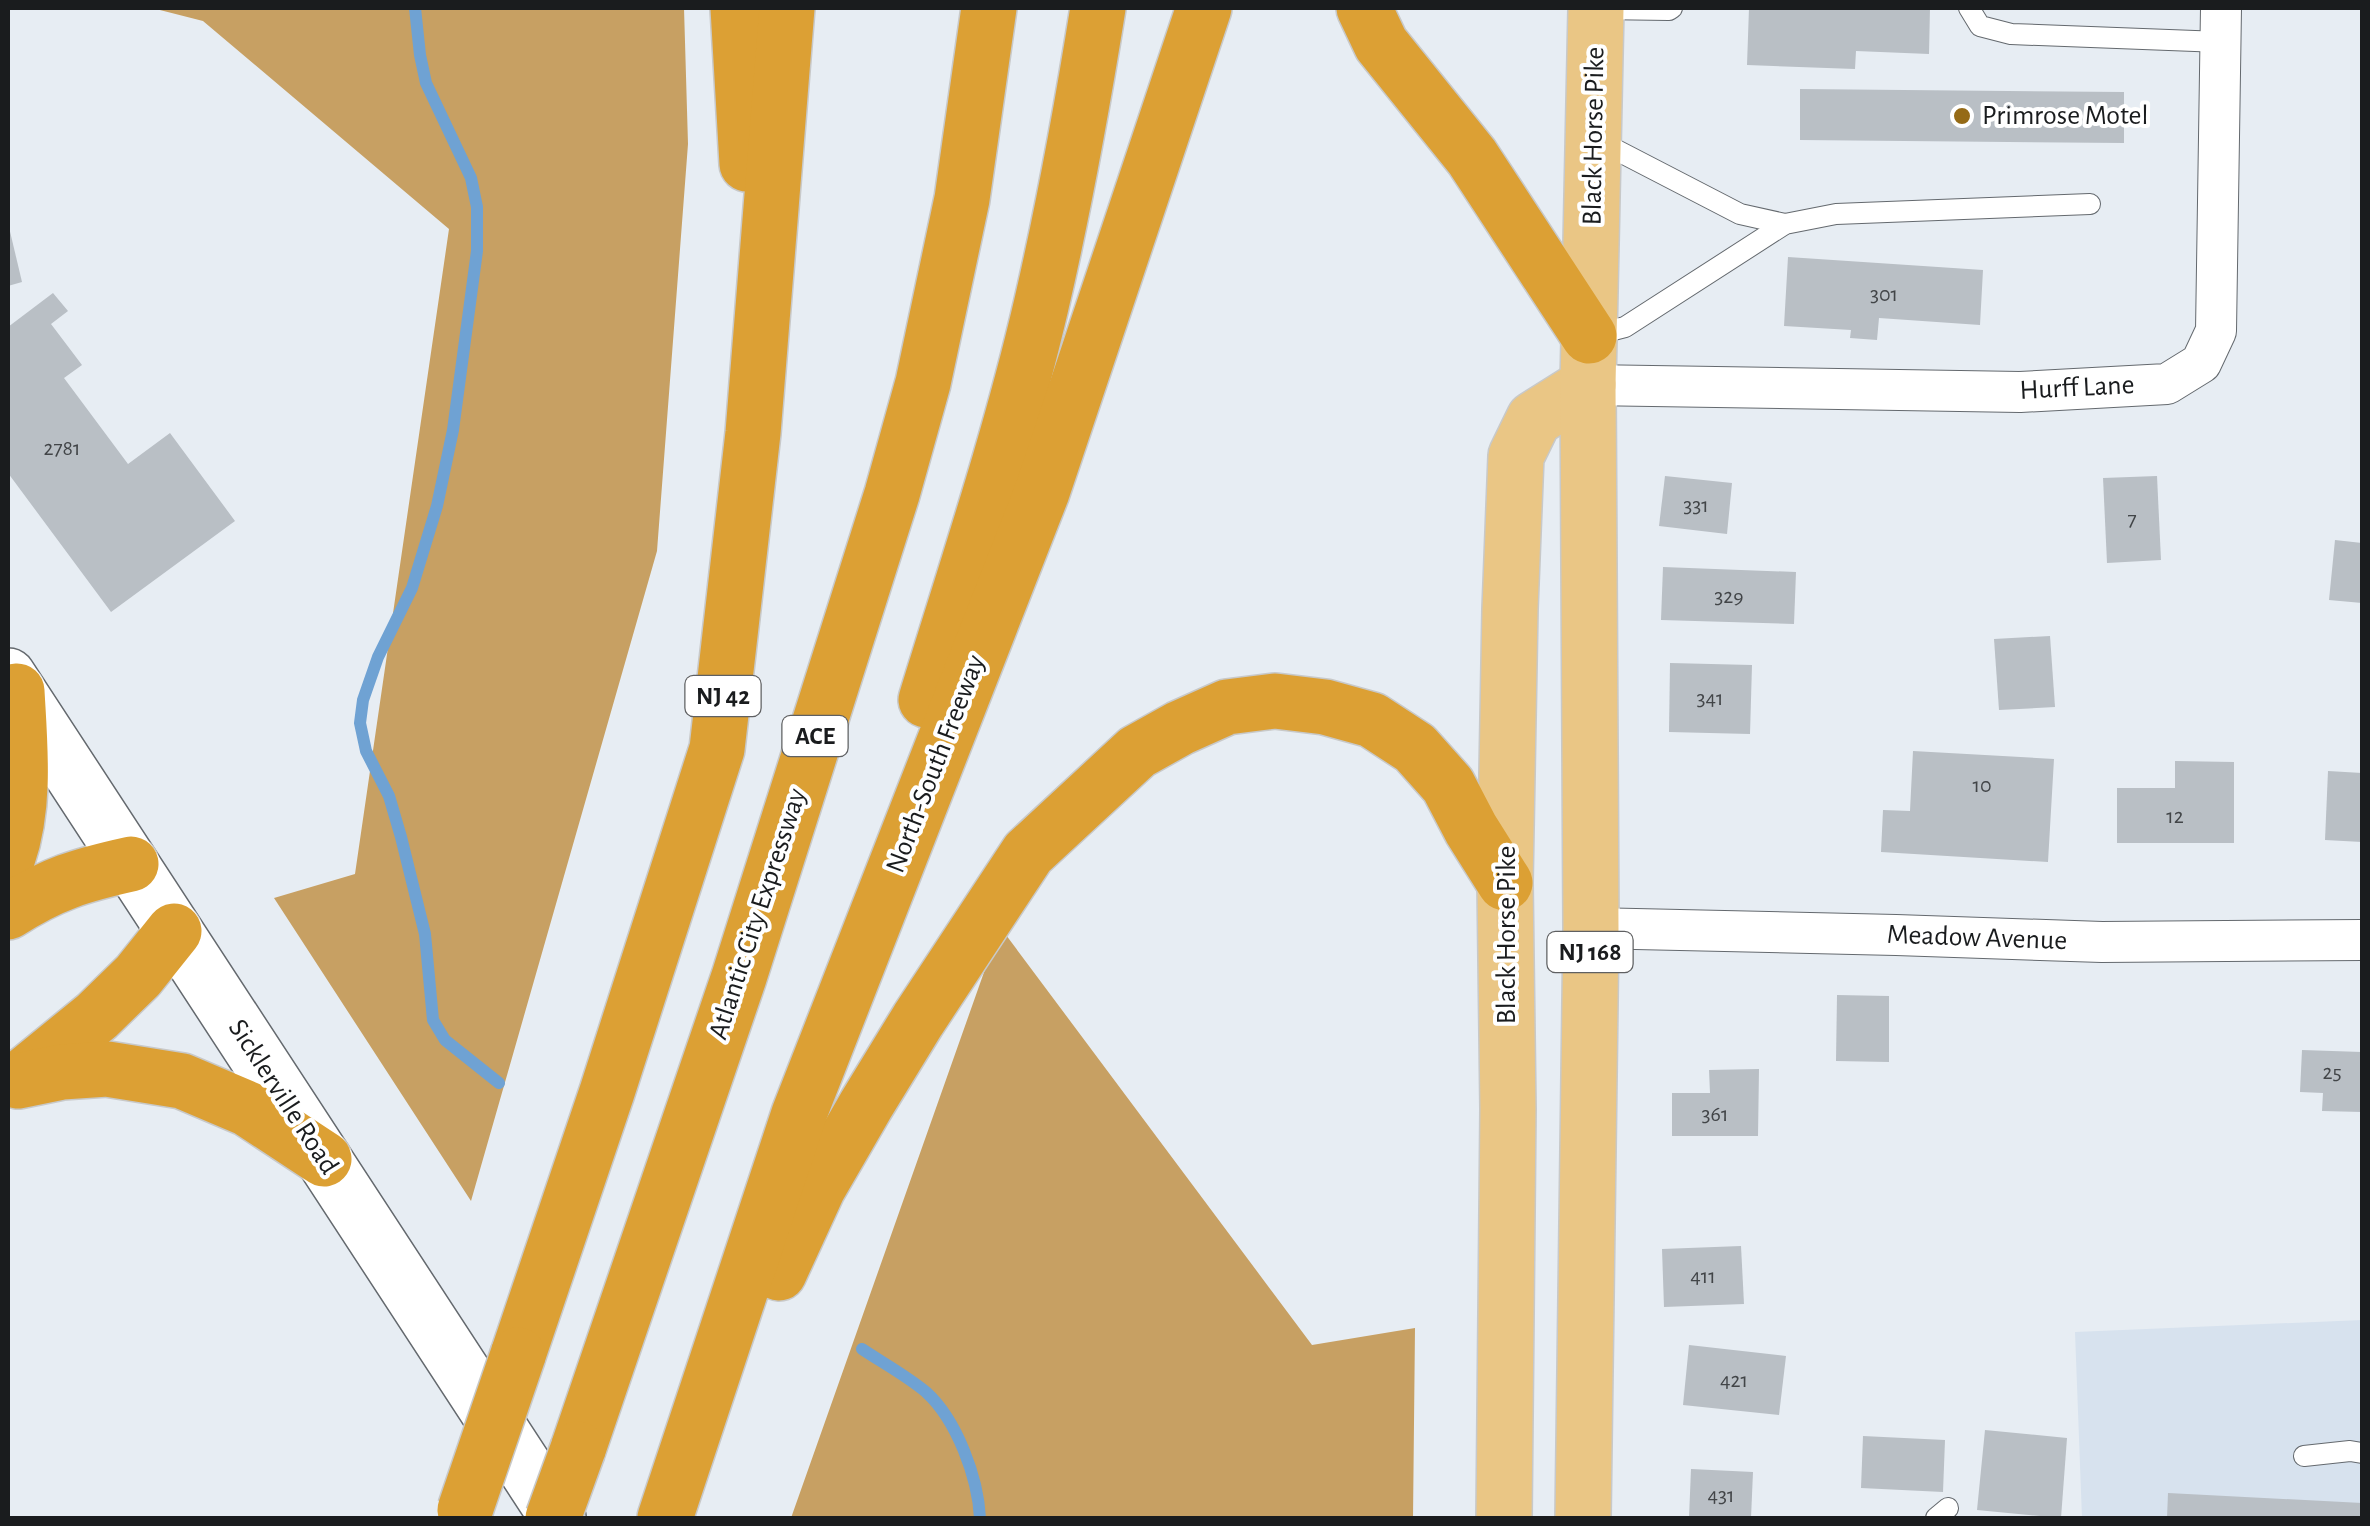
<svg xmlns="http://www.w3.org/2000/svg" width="2370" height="1526" viewBox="0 0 2370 1526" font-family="'Alegreya Sans',sans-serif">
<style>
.built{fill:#d7e2ee}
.forest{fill:#c7a063}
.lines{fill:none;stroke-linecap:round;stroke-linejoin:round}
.stream{stroke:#6fa2d3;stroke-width:12}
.building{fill:#b9bfc5}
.service-casing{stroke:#64696e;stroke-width:22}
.minor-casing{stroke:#64696e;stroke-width:42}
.secondary-casing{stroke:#64696e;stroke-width:58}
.primary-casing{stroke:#c8c9c9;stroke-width:58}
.motorway-casing{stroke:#c8c9c9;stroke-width:58}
.service{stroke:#fff;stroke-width:20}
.minor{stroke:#fff;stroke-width:40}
.secondary{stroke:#fff;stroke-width:55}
.primary{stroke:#eac685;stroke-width:55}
.motorway{stroke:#dca034;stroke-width:55}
.motorway-bridge-casing{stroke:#c8c9c9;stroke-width:58;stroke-linecap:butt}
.motorway-bridge{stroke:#dca034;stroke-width:55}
.poi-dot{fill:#956a16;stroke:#fff;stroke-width:4}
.labels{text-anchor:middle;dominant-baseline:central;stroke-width:8;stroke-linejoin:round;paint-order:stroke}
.number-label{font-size:22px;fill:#424548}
.shield{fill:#fff;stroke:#5f6062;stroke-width:2.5}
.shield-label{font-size:25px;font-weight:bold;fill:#1a1c1e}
.poi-label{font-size:28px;fill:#1a1c1e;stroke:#fff;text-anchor:start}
.street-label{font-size:28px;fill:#1a1c1e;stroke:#fff}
</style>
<rect width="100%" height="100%" fill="#e7edf3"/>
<!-- built -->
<path class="built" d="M2362 1320V1518H2082L2075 1332Z"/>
<!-- forest -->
<g class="forest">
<path d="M152 8H684L688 144 657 551 471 1201 274 898 355 874 449 229 203 21Z"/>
<path d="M1000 927 1312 1345 1415 1328 1413 1518H791Z"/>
</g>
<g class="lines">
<!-- stream -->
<g class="stream">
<path d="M415 8 420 55 426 83 471 178 477 207V251L453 430 437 506 412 588 378 657 363 700 360 723 366 751 389 796 401 837 425 934 433 1020 445 1040 499 1083"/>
<path d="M862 1349C883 1363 907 1376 926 1392 957 1420 978 1478 980 1518"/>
</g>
</g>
<!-- building -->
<g class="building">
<path d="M1749 8H1930L1929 54 1856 51 1855 69 1747 65Z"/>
<path d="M1800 89 2124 92V143L1800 140Z"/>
<path d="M8 223 22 282 8 286Z"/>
<path d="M1788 257 1983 270 1980 325 1879 318 1877 340 1850 338 1851 330 1784 326Z"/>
<path d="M53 293 68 311 51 324 82 365 64 378 128 464 170 433 235 521 111 612 8 473V327Z"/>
<path d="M1665 476 1732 483 1727 534 1659 526Z"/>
<path d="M2157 476 2161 560 2107 563 2103 478Z"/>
<path d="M2335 540 2362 543V603L2329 600Z"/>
<path d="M1663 567 1796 572 1794 624 1661 620Z"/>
<path d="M2050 636 2055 707 1999 710 1994 639Z"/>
<path d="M1670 663 1752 665 1750 734 1669 732Z"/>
<path d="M1913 751 2054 759 2048 862 1881 852 1883 810 1910 811Z"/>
<path d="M2175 761 2234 762V843H2117V788H2175Z"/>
<path d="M2328 771 2362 773V842L2325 840Z"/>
<path d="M1837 995 1889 996V1062L1836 1061Z"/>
<path d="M2302 1050 2362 1052V1112L2322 1111 2323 1093 2300 1092Z"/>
<path d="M1759 1069 1758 1136H1672V1093H1710L1709 1070Z"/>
<path d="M1741 1246 1744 1304 1664 1307 1662 1249Z"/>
<path d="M1689 1345 1786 1356 1779 1415 1683 1405Z"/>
<path d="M1985 1430 2067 1438 2061 1518 1977 1510Z"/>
<path d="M1863 1436 1945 1440 1943 1492 1861 1488Z"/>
<path d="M1691 1469 1753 1472 1751 1518H1689Z"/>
<path d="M2168 1493 2362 1503 2361 1518H2167Z"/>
</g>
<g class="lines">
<!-- service casing -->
<g class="service-casing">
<g id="service">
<path d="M1969 8 1980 26 2011 34 2221 42"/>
<path d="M1598 9 1669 10 1672 8"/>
<path d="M1597 140 1740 214 1785 224"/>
<path d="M1590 336 1625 327 1785 224 1836 214 2090 204"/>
<path d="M2304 1456 2350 1451 2362 1453"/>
<path d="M1936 1518 1948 1508"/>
</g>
</g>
<!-- minor casing -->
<g class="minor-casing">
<g id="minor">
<path d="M1588 385 2020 392 2167 384 2201 363 2216 331 2221 8"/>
<path d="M1591 928 1896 935 2102 942 2362 940"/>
</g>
</g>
<!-- secondary casing -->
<g class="secondary-casing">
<path id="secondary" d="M8 676 558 1518"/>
</g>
<!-- primary casing -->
<g class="primary-casing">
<g id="primary">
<path d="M1504 1518 1508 1109 1505 883 1510 609 1516 456 1534 419 1588 385"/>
<path d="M1583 1518 1591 928 1588 385 1596 8"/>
</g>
</g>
<!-- motorway casing -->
<g class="motorway-casing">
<g id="motorway">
<path d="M738 8 747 164"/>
<path d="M1364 8 1381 44 1472 157 1589 336"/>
<path d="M926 700C966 570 1010 439 1041 306 1064 207 1082 108 1098 8"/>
<path d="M8 857C26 804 20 746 17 691"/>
<path d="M8 912C51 884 81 875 131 864"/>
<path d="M21 1078 97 1016 138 976 174 931"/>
<path d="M18 1081 62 1072 107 1069 182 1081 248 1109 324 1159"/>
<path d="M779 1273 818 1188 866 1105 918 1020 1028 853 1137 752 1180 728 1227 707 1275 701 1325 707 1372 720 1415 748 1448 785 1471 829 1505 883"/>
<path d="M518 1355 607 1092 717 749 753 433 787 8"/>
<path d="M578 1449 739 977 892 494 923 383 962 199 989 8"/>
<path d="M665 1518 799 1114 1042 492 1204 8"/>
</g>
</g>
<!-- service -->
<use href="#service" class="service"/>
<!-- minor -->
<use href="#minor" class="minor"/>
<!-- secondary -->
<use href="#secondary" class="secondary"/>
<!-- primary -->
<use href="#primary" class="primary"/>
<!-- motorway -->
<use href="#motorway" class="motorway"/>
<!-- motorway-bridge casing -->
<g class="motorway-bridge-casing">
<g id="motorway-bridge">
<path d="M465 1510 518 1355"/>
<path d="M553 1518 578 1449"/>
</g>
</g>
<!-- motorway-bridge -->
<use href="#motorway-bridge" class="motorway-bridge"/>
</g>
<!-- markers -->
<circle class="poi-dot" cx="1962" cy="116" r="10"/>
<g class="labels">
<!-- number labels -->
<g class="number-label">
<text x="1884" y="294">301</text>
<text x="62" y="448">2781</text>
<text x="1696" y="505">331</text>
<text x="2132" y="519">7</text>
<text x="1729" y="596">329</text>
<text x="1710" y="698">341</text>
<text x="1982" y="785">10</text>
<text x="2175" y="816">12</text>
<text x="2332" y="1072">25</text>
<text x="1715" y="1114">361</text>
<text x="1703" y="1276">411</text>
<text x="1734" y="1380">421</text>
<text x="1721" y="1495">431</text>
</g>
<!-- shield labels -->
<g class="shield">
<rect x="685.5" y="676" width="75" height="40" rx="8"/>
<rect x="782.5" y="716" width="65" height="40" rx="8"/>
<rect x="1547.5" y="932" width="85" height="40" rx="8"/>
</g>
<g class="shield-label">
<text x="723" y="696">NJ 42</text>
<text x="815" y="736">ACE</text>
<text x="1590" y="952">NJ 168</text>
</g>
<!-- poi labels -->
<g class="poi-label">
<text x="1982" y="116">Primrose Motel</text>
</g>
<!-- street labels -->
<g class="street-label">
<text transform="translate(1594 136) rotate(-89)">Black Horse Pike</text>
<text transform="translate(2077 388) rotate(-3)">Hurff Lane</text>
<text transform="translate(936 764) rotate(-69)">North-South Freeway</text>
<text transform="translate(758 914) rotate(-72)">Atlantic City Expressway</text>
<text transform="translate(1507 935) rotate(-90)">Black Horse Pike</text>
<text transform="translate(1977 938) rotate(2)">Meadow Avenue</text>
<text transform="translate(283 1097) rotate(57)">Sicklerville Road</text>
</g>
</g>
<!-- border -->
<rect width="2370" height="1526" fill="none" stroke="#1a1c1e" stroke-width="20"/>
</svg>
